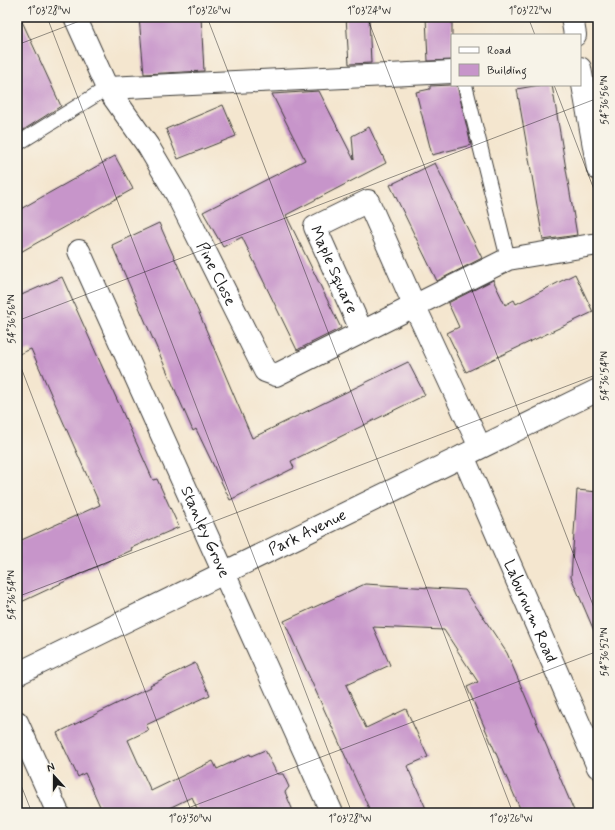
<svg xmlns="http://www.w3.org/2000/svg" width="615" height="830" viewBox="0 0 615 830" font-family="Mynerve,sans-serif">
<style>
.building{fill:#c795ca}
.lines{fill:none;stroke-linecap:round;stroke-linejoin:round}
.lane-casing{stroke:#3c3a37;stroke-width:16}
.street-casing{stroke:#3c3a37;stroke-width:24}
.primary-casing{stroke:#3c3a37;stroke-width:24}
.lane{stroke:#fff;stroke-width:14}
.street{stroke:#fff;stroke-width:22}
.primary{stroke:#fff;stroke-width:22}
.ticks{fill:none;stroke:#1c1c1c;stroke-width:1;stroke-opacity:0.45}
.labels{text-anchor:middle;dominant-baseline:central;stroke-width:3;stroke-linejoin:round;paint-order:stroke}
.street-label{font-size:16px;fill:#1c1c1c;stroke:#f7f3e8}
.neatline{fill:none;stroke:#1c1c1c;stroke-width:1.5}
.ticks-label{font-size:10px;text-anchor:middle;fill:#1c1c1c}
</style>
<rect width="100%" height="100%" fill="#f7f3e8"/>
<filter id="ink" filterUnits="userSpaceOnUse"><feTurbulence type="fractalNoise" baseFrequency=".025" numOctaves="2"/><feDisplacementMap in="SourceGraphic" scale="8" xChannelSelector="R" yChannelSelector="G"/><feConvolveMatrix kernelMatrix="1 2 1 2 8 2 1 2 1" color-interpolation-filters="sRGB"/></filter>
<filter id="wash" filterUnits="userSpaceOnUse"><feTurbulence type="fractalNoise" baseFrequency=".012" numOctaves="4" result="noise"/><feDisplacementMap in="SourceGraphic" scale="16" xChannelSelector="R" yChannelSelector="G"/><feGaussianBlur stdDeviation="0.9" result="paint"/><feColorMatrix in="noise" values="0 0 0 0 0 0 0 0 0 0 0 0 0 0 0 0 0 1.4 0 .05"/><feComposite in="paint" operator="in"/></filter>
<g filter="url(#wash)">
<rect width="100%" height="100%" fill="#f4e6cf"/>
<g id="blocks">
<!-- building -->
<g class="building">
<path d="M17 17H20L61 106 17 134Z"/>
<path d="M139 17H201L204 71 144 74Z"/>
<path d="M346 17H369L371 63 349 64Z"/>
<path d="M426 17H452V60L428 61Z"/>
<path d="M452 85H457L471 145 432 155 416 92 430 89V86Z"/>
<path d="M539 85H552L577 235 543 240 517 89Z"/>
<path d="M319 91 354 160 352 136 369 127 386 163 286 215 341 328 297 350 242 237 223 247 203 212 305 160 272 94Z"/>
<path d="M223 105 236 136 178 159 166 129Z"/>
<path d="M115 156 133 189 17 254V211Z"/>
<path d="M435 163 482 258 437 281 390 185Z"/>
<path d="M159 223 199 313 252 438 408 362 425 395 291 461 294 468 230 500 196 429 193 431 112 245Z"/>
<path d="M575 274 593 312 466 372 447 333 459 327 448 303 493 280 505 305 514 300 516 304Z"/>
<path d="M62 277 153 480 157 479 179 527 131 548 132 550 17 604V542L100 505 31 349 17 355V297Z"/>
<path d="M577 490 598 492V640L571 577Z"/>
<path d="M365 584 465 590 507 653 575 813H522L467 687 478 682 444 630 373 627 390 665 346 685 366 728 406 709 428 757 407 766 428 813H371L284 621Z"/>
<path d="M195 663 210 695 146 725 149 730 128 740 151 791 213 761 217 769 250 754 251 756 265 750 277 774H283L289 787 285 792 294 813H199L192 797 161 812 162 813H103L85 773 78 777 57 733 151 687 150 685Z"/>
</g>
</g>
</g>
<g filter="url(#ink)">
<use href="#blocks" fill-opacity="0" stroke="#3c3a37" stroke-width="1"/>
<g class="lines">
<!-- lane casing -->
<g class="lane-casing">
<g id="lane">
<path d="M465 85 508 259"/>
<path d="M17 144 107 88"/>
</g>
</g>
<!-- street casing -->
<g class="street-casing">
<g id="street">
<path id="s1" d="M75 17 107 88 148 146 177 195 265 371 276 375 362 332"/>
<path d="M572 17 575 35"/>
<path d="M580 68 598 169"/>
<path d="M107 88 452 72"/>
<path id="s2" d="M79 251 332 813"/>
<path id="s3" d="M480 447 415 307 368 201 315 227 362 332 508 259 598 244"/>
<path id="s4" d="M463 456 598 767"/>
<path d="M17 722 58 813"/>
</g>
</g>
<!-- primary casing -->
<g class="primary-casing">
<g id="primary">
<path id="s5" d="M17 674 598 390"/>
</g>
</g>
<!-- lane -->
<use href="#lane" class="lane"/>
<!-- street -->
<use href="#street" class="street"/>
<!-- primary -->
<use href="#primary" class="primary"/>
</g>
</g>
<!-- ticks -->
<path class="ticks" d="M47 17 352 813M207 17 513 813M367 17 598 618M528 17 535 35M17 45 90 17M554 85 598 200M17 321 598 98M17 357 192 813M17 597 598 374M17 775 32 813M175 813 598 651"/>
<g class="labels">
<!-- street labels -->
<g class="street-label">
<text stroke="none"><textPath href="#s3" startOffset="376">Maple Square</textPath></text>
<text stroke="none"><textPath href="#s1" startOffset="294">Pine Close</textPath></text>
<text stroke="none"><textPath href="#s2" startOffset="308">Stanley Grove</textPath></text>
<text stroke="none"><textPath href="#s5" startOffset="323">Park Avenue</textPath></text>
<text stroke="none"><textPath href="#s4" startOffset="169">Laburnum Road</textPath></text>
</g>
</g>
<!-- margin -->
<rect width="615" height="830" fill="none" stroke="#f7f3e8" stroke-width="44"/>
<!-- legend -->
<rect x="451" y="34" width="130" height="52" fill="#f7f3e8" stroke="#9f9d96"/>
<rect x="459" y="47" width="20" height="6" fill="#ffffff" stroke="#9f9d96"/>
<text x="487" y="54" font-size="12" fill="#1c1c1c">Road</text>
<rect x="459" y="64" width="20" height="12" fill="#c795ca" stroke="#9f9d96"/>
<text x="487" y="74" font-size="12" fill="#1c1c1c">Building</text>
<!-- north arrow -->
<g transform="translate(54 776) rotate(339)" stroke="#f7f3e8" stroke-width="3" paint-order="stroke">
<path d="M0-3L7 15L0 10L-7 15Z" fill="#1c1c1c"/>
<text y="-6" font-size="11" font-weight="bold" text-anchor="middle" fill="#1c1c1c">N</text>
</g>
<rect x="22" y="22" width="571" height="786" class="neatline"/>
<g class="ticks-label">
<text x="49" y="14">1°03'28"W</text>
<text x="209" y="14">1°03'26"W</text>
<text x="369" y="14">1°03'24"W</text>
<text x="530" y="14">1°03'22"W</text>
<text transform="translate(604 100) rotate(-90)" y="4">54°36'56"N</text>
<text transform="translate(11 319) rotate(-90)" y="4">54°36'56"N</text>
<text transform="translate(604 376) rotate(-90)" y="4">54°36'54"N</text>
<text transform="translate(11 595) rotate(-90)" y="4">54°36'54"N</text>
<text transform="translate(604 652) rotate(-90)" y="4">54°36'52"N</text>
<text x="190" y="822">1°03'30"W</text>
<text x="350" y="822">1°03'28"W</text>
<text x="511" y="822">1°03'26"W</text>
</g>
</svg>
